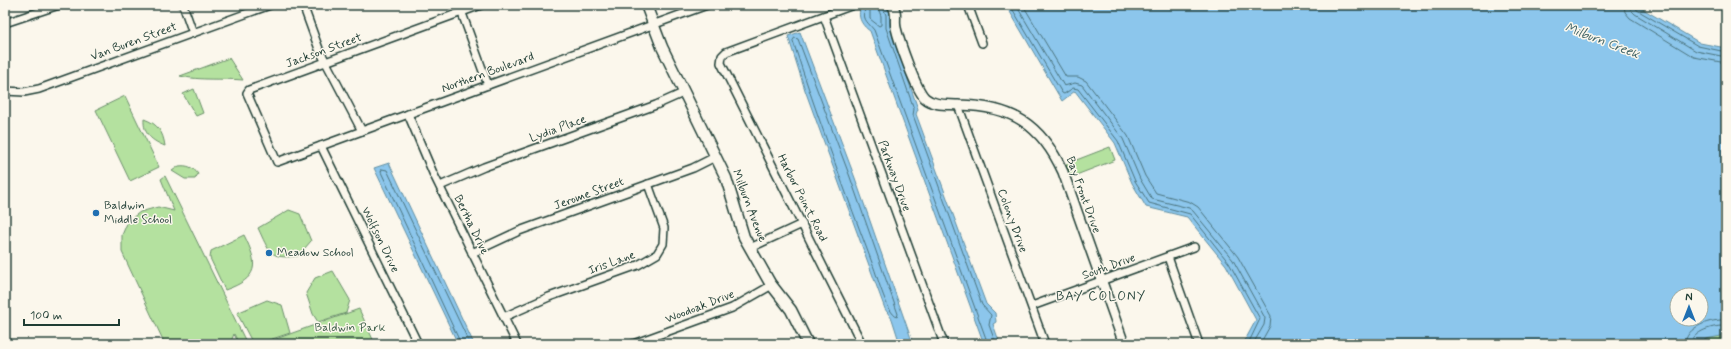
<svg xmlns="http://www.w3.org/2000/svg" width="1731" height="349" viewBox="0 0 1731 349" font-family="Mynerve,sans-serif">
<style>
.green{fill:#b4e19f;stroke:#6a8f6a}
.water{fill:#8cc6ec;stroke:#608fa2;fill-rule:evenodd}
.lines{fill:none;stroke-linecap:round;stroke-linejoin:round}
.shore{stroke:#4b747e;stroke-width:1}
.minor-casing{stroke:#1f3d34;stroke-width:10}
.tertiary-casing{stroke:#1f3d34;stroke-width:12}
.secondary-casing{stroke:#1f3d34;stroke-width:13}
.minor{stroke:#fbf7ec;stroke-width:7}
.tertiary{stroke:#fbf7ec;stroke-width:9}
.secondary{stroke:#fbf7ec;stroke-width:10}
.poi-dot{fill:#1f6fb2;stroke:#fbf7ec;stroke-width:1.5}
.labels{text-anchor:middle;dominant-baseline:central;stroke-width:3;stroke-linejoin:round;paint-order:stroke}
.street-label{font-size:12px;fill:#1f3d34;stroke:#fbf7ec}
.poi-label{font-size:12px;fill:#1f3d34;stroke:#fbf7ec;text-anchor:start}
.park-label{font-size:12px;fill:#3d5e49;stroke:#fbf7ec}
.water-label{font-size:13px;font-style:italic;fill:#3a5f62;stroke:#fbf7ec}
.neighbourhood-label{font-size:13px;letter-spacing:1px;fill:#1f3d34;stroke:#fbf7ec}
</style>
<rect width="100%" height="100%" fill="#fbf7ec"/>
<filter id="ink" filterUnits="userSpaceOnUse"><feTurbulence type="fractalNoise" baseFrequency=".025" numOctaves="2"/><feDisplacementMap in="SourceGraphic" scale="8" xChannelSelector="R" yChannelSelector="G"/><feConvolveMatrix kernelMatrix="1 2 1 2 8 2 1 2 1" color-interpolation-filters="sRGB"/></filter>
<g filter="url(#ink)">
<!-- green -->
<g class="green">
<path d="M229 58 243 80C221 78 201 81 180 76Z"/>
<path d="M194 89 203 113 196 116 183 94Z"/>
<path d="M125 96 159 167 130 181 96 110Z"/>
<path d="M144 119C158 124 163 132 165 146 152 141 143 134 144 119Z"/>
<path d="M1110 147 1115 160 1071 177 1066 164Z"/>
<path d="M179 166C187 165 193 167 198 174L195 179H185L172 171Z"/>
<path d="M165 176 247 344H239L234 334 230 344H165L163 340 122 252V235L128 221 140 212 158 207 174 211 161 179Z"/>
<path d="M289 210 300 214 311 241 298 256C269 260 269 251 258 228Z"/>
<path d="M244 235C259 265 259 278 225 290L210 258 211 251Z"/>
<path d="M333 271 350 300 346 313 318 322 313 314 306 293 315 278Z"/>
<path d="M267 300 282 305 290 333 257 344 251 340 237 313Z"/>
<path d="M359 309 375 344H262Z"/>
<path d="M1723 334 1726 335V344H1698L1706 339Z"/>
</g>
<!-- water -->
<g class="water">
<path d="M862 5H885L890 12V27L918 109 916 114 986 304 995 313 996 322 993 324 1000 344H984L870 31C861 25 856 15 862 5Z"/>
<path d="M1006 5H1636L1700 43 1726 48V335L1706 339 1698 344H1243L1256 320 1226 265 1187 217 1146 207 1132 183 1115 143 1075 91 1062 101ZM1677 295H1701V319H1677Z"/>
<path d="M800 32 855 178 913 344H900L892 319 885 309 805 90 788 36Z"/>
<path d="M389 163 474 344H458L374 168Z"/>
</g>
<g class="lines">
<!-- shore -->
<g class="shore">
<path d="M865 5C863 21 865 19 874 30L988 344"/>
<path d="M870 5V19L879 26 881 25V16L877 5"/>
<path d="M882 5 886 15V28L914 109 913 115 982 305 991 315 989 325 996 344"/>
<path d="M1010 5 1062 93 1064 94 1073 88 1078 89 1118 141 1135 181 1149 203 1190 214 1229 263 1260 319 1248 344"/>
<path d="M1016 5 1064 86 1075 83 1082 85 1123 139 1140 179 1152 199 1189 208 1193 211 1233 260 1265 318 1264 325 1253 344"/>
<path d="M1023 5 1066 77H1078L1086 81 1128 136 1145 176 1156 193 1190 202 1198 207 1238 257 1271 316 1270 326 1260 344"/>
<path d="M1624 5 1625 12 1630 18 1694 57 1726 63"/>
<path d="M1630 5 1631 10 1635 14 1696 51 1726 57"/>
<path d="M1635 5 1637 10 1698 46 1726 52"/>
<path d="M795 38 798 39 850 177 898 314 897 317C887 313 878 279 874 268 846 193 817 117 793 41Z"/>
<path d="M461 344 381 172 382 169 387 170 470 344"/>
<path d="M1685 344C1686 326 1711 319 1726 320"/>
<path d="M1691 344C1692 331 1715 325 1726 326"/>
</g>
<!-- minor casing -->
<g class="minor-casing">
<g id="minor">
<path d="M183 5 193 33"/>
<path d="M303 5 319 49 362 131"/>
<path d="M459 5 488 85"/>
<path d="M481 5 249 90 247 93 277 162 707 5"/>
<path d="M853 5 726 52 722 56 721 63 862 344"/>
<path d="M968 5 982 43"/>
<path d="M824 16 944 344"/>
<path d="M5 23 59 5"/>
<path d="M5 91 24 92 39 89 270 5"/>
<path d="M958 105 1045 344"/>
<path d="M408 114 433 173 517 344"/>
<path d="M321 146 418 344"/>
<path d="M440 186 484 167 656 105 683 93"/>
<path d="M750 248 802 224"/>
<path d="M472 253 519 231 693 168 715 157"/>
<path d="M1168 257 1199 344"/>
<path d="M1032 306 1194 247"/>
<path d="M504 317 549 297 638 265 657 254 663 244 664 228 648 184"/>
<path d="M633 344 732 308 772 285"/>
</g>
</g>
<!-- tertiary casing -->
<g class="tertiary-casing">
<path id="tertiary" d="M892 5C898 12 894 20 896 28 899 41 916 90 925 98 934 106 948 104 959 105 1012 106 1041 124 1063 172L1124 344"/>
</g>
<!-- secondary casing -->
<g class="secondary-casing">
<path id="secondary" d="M646 5 662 47 726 178 744 237 770 283 791 310 808 344"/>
</g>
<!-- minor -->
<use href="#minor" class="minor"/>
<!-- tertiary -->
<use href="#tertiary" class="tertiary"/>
<!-- secondary -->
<use href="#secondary" class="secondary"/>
</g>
</g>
<!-- markers -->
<g class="poi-dot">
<circle cx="96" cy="213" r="4"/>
<circle cx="269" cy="253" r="4"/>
</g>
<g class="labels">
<!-- street labels -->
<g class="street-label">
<text transform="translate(134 42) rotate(-20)">Van Buren Street</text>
<text transform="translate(324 51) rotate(-20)">Jackson Street</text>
<text transform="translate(488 73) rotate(-20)">Northern Boulevard</text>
<text transform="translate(558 129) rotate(-20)">Lydia Place</text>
<text transform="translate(894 176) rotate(70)">Parkway Drive</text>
<text transform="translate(589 194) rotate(-20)">Jerome Street</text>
<text transform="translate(1083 195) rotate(70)">Bay Front Drive</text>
<text transform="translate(802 198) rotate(63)">Harbor Point Road</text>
<text transform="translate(749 206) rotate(69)">Milburn Avenue</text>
<text transform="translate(1012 221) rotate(70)">Colony Drive</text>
<text transform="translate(471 225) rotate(64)">Bertha Drive</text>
<text transform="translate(380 240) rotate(64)">Wolfson Drive</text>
<text transform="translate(612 263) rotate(-20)">Iris Lane</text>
<text transform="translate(1109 267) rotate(-20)">South Drive</text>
<text transform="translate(700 307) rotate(-21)">Woodoak Drive</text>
</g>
<!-- poi labels -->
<g class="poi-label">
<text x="104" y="206">Baldwin<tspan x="104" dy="14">Middle School</tspan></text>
<text x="277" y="253">Meadow School</text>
</g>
<!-- park labels -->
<g class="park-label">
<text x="350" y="328">Baldwin Park</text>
</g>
<!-- water labels -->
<g class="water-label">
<text transform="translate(1602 41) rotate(21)">Milburn Creek</text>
</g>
<!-- neighbourhood labels -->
<g class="neighbourhood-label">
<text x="1101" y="296">BAY COLONY</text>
</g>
</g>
<!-- margin -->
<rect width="1731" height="349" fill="none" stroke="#fbf7ec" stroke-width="20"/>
<rect x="10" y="10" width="1711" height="329" fill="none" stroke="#1f3d34" stroke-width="1.5" filter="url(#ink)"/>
<!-- north arrow -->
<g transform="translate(1689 307)"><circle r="19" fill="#fbf7ec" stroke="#a3ada2"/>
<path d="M0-3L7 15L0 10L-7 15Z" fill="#1f6fb2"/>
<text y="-6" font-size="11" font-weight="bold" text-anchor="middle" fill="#1f3d34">N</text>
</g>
<!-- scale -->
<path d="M24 319v6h95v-6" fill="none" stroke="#1f3d34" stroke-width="2"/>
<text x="30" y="319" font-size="12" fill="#1f3d34" stroke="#fbf7ec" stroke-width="3" paint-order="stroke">100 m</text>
</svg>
